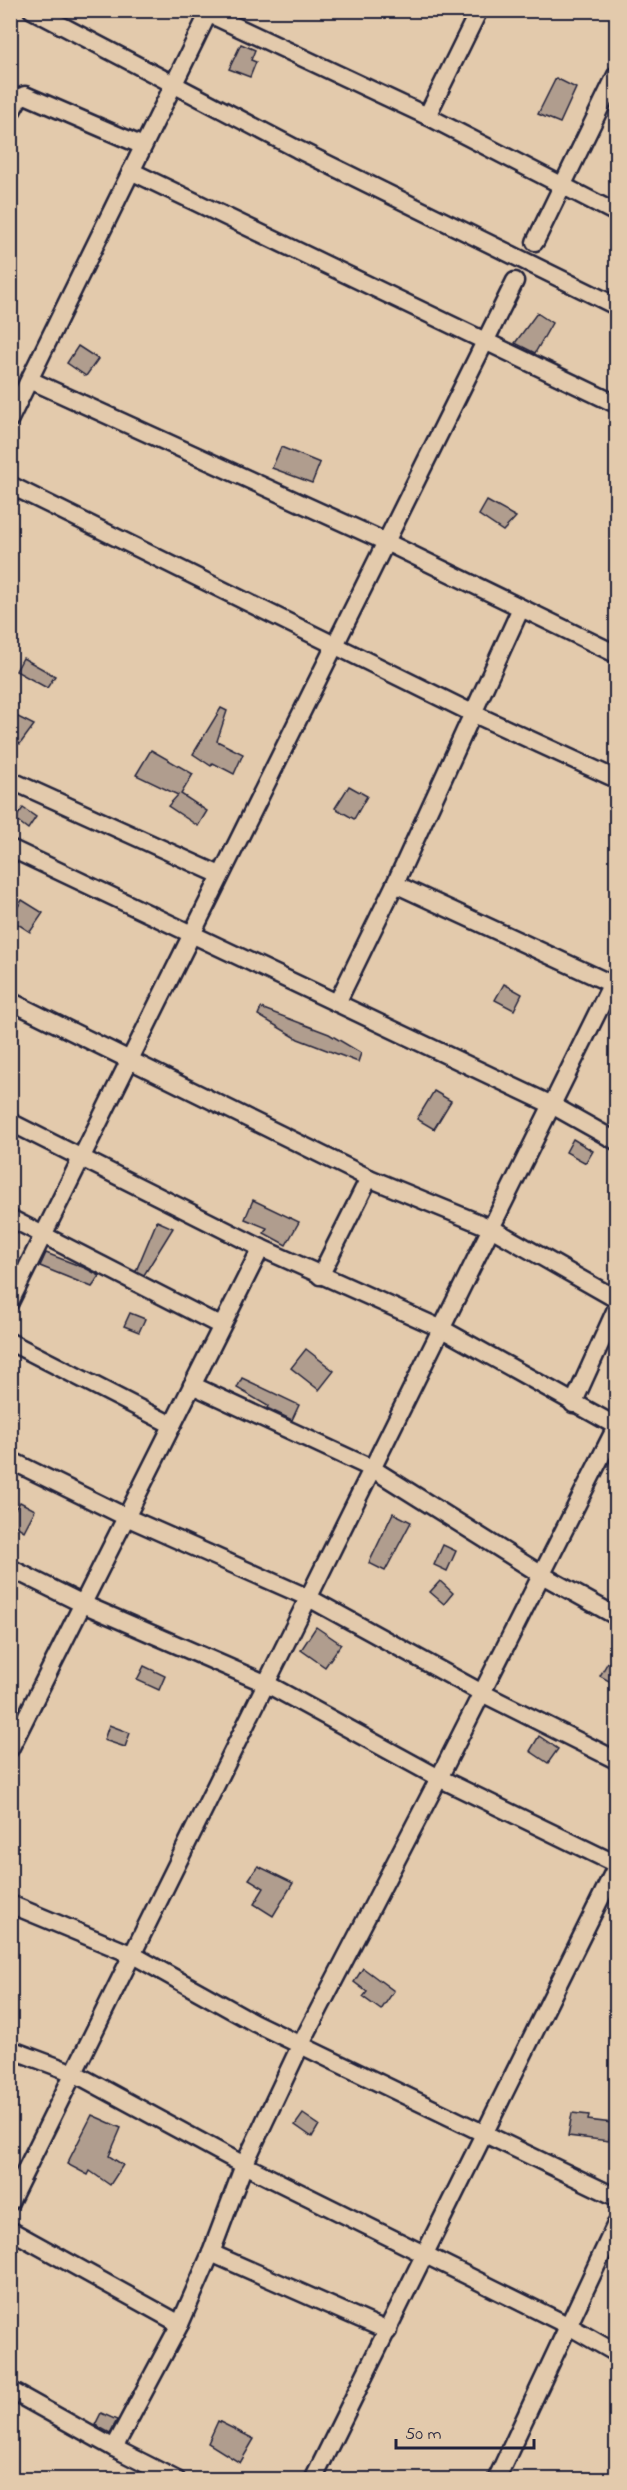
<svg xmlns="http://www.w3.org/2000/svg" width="627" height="2490" viewBox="0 0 627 2490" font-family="'Indie Flower',sans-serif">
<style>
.building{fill:#b09d8e;stroke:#22223b;stroke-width:1.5}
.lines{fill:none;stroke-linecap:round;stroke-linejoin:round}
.minor-casing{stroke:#22223b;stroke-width:21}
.minor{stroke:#e3caac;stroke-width:16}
</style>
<rect width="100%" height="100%" fill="#e3caac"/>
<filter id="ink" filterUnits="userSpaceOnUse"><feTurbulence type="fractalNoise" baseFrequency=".0167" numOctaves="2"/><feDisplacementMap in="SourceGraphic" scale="12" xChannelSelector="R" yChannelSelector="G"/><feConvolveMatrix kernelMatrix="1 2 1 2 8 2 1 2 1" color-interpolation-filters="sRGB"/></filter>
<g filter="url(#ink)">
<!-- building -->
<g class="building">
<path d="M241 44 255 50 251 60 256 62 250 77 229 69Z"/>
<path d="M556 78 576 88 560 123 538 114Z"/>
<path d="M537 313 552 323 535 353 515 343Z"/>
<path d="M78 346 98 359 86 376 67 363Z"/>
<path d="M281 447 320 463 312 483 272 468Z"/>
<path d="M487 501 516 517 503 531 479 515Z"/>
<path d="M23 658 55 676 47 688 16 671Z"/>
<path d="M221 708 227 711 217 741 243 754 234 774 213 763 211 766 193 754Z"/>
<path d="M10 713 34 725 20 744 10 738Z"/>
<path d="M151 750 193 774 181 794 207 811 198 826 168 806 178 795 136 775Z"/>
<path d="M349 786 367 796 354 819 335 808Z"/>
<path d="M23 808 36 817 28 829 15 819Z"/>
<path d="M22 900 43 913 30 932 10 919Z"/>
<path d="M504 984 522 994 514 1010 495 1000Z"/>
<path d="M261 1008 329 1034 361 1053 358 1062 298 1039 258 1015Z"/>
<path d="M434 1091 451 1101 434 1129 417 1119Z"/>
<path d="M573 1139 593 1151 586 1163 566 1152Z"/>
<path d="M253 1200 299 1222 286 1245 264 1233 267 1228 245 1219Z"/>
<path d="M157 1221 173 1228 144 1275 136 1271Z"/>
<path d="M46 1253 85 1268 100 1276 92 1287 40 1266Z"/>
<path d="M130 1313 145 1319 139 1332 124 1326Z"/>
<path d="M306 1349 334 1371 319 1390 291 1368Z"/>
<path d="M242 1378 299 1405 292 1420 267 1408 268 1406 237 1388Z"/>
<path d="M20 1502 35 1510 24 1531 10 1522V1516Z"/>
<path d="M393 1513 411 1522 385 1571 369 1563Z"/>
<path d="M443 1545 456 1551 447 1571 434 1565Z"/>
<path d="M440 1581 453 1593 444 1604 430 1592Z"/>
<path d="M316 1627 341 1644 325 1667 301 1650Z"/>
<path d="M616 1648V1685L600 1676Z"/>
<path d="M144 1666 165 1676 159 1690 137 1680Z"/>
<path d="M109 1725 130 1733 125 1747 104 1740Z"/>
<path d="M539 1736 558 1749 548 1763 530 1751Z"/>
<path d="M258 1866 293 1883 273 1916 254 1904 264 1888 249 1879Z"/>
<path d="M363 1968 394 1991 381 2010 363 1997 367 1992 354 1982Z"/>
<path d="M572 2113 589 2115 588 2120 612 2123 609 2141 568 2136Z"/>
<path d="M303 2114 319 2125 312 2137 295 2125Z"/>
<path d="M92 2115 121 2128 109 2156 123 2165 110 2185 90 2171 88 2175 67 2164Z"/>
<path d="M101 2413 117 2420 110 2433 95 2425Z"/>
<path d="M218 2421 254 2439 240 2463 208 2443Z"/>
</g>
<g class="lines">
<!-- minor casing -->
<g class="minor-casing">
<g id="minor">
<path d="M32 10 297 149 616 306"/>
<path d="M201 10 427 116 616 213"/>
<path d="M10 114 19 98 25 95 143 146"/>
<path d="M427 116 479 10"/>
<path d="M131 171 616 404"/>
<path d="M535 242 616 75"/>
<path d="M30 380 386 542 616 654"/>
<path d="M10 419 210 10"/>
<path d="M10 485 472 713 616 779"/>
<path d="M10 780 220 875"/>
<path d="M10 848 552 1105 616 1141"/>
<path d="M395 884 616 986"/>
<path d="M10 1001 369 1178 491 1228 616 1299"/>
<path d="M337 1003 395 884 521 608"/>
<path d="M10 1122 261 1248 442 1329 616 1426"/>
<path d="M10 1218 221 1326"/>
<path d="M320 1276 369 1178"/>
<path d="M10 1302 515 281"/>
<path d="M10 1342 172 1425"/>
<path d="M192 1385 373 1469 542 1575 616 1616"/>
<path d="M573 1404 616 1309"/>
<path d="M10 1460 126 1517 309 1598 482 1693 616 1760"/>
<path d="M10 1568 83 1604 267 1684 439 1778 616 1864"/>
<path d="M10 1749 261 1248"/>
<path d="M10 1904 133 1955 255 2023 616 2197"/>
<path d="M10 2049 74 2073 244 2165 567 2325 616 2353"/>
<path d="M10 2202 616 975"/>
<path d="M10 2230 180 2324"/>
<path d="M211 2253 388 2331"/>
<path d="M10 2390 114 2448 177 2480"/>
<path d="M114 2448 180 2324 211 2253 244 2165 301 2044 439 1778 616 1427"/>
<path d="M313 2480 616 1867"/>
<path d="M496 2480 616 2224"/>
</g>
</g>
<!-- minor -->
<use href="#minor" class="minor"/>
</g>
</g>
<!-- margin -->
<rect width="627" height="2490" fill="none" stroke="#e3caac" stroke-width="36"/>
<rect x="18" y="18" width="591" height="2454" fill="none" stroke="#22223b" stroke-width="2" filter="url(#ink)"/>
<!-- scale -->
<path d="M396 2439v9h138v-9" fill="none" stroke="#22223b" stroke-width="3"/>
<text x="405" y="2439" font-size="18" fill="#22223b" stroke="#e3caac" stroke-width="4.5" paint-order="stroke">50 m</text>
</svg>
